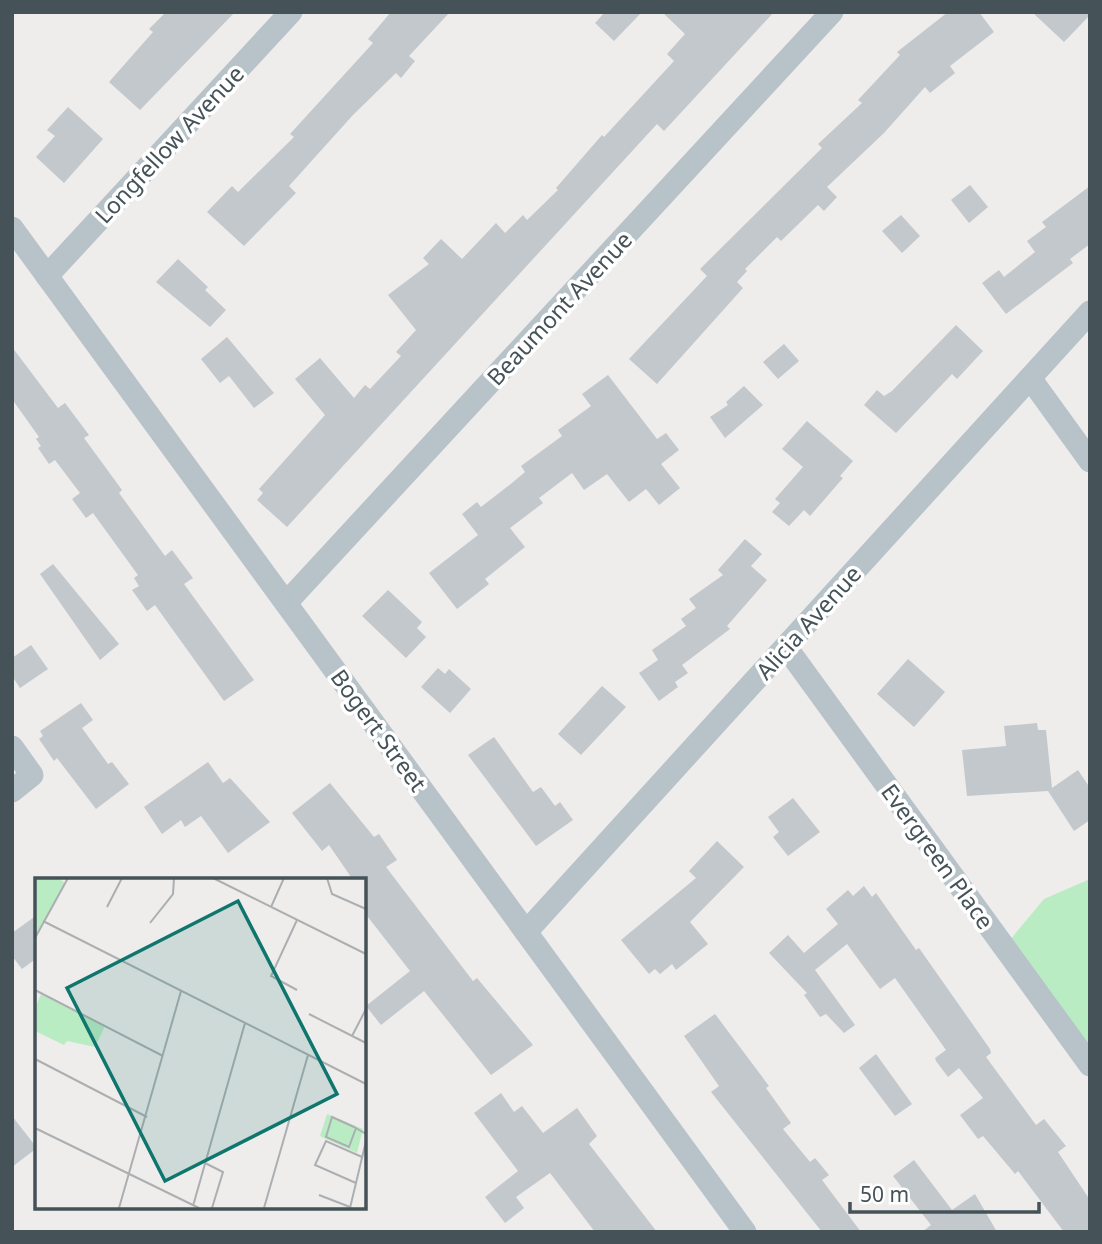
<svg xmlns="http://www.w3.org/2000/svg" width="1102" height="1244" viewBox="0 0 1102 1244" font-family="'Noto Sans',sans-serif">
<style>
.green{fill:#baecc4}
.building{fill:#c3c8cc}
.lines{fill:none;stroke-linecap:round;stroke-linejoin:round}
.street{stroke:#b7c3c8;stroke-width:23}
.labels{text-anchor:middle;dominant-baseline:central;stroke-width:7;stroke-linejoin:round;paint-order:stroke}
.street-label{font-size:23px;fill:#455358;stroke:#fff}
.inset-road{fill:none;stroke:#abafb1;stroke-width:2}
.view{fill:#0f766e;fill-opacity:0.15;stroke:#0f766e;stroke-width:3.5}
.inset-edge{fill:none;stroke:#455358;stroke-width:3.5}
</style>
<rect width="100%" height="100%" fill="#efecec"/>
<!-- green -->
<path class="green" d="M1090 879V1065L1004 947 1044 899Z"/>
<!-- building -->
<g class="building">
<path d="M166 12H235L140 110 109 82 153 32 149 29Z"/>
<path d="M391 12H450L409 56 415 61 401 78 396 73 353 115 289 186 296 193 244 246 207 212 232 186 238 192 294 137 290 134 373 43 368 39Z"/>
<path d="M605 12H642L614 41 595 23Z"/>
<path d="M662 12H774L664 131 657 124 287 527 257 500 263 493 259 489 325 415 295 379 320 358 354 398 365 385 370 389 401 356 396 352 416 330 388 295 429 264 423 258 441 239 462 259 496 223 505 233 523 215 527 220 558 190 556 188 602 135 604 137 674 61 667 54 685 34Z"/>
<path d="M948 12H979L994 32 950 66 955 73 930 93 925 87 884 133 827 187 837 197 824 211 818 205 781 241 777 237 745 269 747 271 737 282 743 288 657 384 629 359 707 276 700 269 822 148 818 144 862 103 858 100 900 55 897 52Z"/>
<path d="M1032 12H1090V15L1064 42Z"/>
<path d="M68 107 103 139 64 183 36 157 55 136 47 130Z"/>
<path d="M970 185 988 207 969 223 951 200Z"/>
<path d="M1090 186V244L1070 259 1073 263 1006 314 982 283 999 270 1004 277 1035 252 1027 241 1046 227 1042 222Z"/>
<path d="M901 215 920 236 902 253 882 231Z"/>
<path d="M178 259 208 287 205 290 226 310 210 327 156 282Z"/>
<path d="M956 325 983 351 957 379 952 374 896 433 864 405 877 390 884 396 892 391Z"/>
<path d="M227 337 274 393 254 408 229 376 220 383 201 359Z"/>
<path d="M784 344 799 361 778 379 763 362Z"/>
<path d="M12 347 58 408 65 403 89 435 84 438 122 490 119 493 165 556 172 550 193 578 184 584 254 680 224 701 155 605 147 611 132 590 139 586 134 578 138 575 93 513 86 518 72 499 80 493 55 460 49 464 38 448 41 446 36 439 39 437 12 399Z"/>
<path d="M608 375 657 439 666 433 679 450 661 464 680 488 659 505 646 489 629 502 607 474 584 490 572 473 539 498 543 503 510 528 525 547 485 579 489 584 457 609 429 573 478 535 462 514 477 502 481 507 512 483 525 472 521 466 562 436 558 430 591 406 582 394Z"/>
<path d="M744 386 763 405 725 438 710 417 728 405 726 402Z"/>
<path d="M807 421 853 461 840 476 843 478 810 516 804 510 789 526 772 512 780 503 775 499 803 467 782 449Z"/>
<path d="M745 539 762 554 751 566 767 580 727 626 730 629 682 665 688 673 675 682 678 687 659 701 639 673 658 660 652 650 686 626 681 619 696 608 689 599 723 575 718 570Z"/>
<path d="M53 564 119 644 100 660 40 574Z"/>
<path d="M388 590 422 622 417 628 426 637 406 658 362 616Z"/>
<path d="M31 645 48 669 20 688 12 676V658Z"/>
<path d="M908 659 945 692 914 727 877 694Z"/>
<path d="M438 668 445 674 449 669 471 689 450 713 421 687Z"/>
<path d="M602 686 626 707 581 755 558 734Z"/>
<path d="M81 703 93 720 82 728 108 764 112 762 129 784 96 809 57 758 54 761 39 739 43 736 40 731Z"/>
<path d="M1037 723 1038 730H1046L1052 788 1078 770 1090 788V820L1074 831 1048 791 967 796 962 750 1006 746 1004 726Z"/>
<path d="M494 737 533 792 541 787 555 806 560 802 573 820 536 846 468 755Z"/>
<path d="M208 762 223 783 230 778 270 822 228 853 201 816 185 827 181 820 162 834 144 807Z"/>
<path d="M330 783 374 837 379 834 397 860 386 867 473 981 477 978 533 1045 491 1075 424 991 381 1025 366 1006 410 971 364 912V880H353L329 845 322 851 292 813Z"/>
<path d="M793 798 820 832 788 856 773 837 779 832 768 817Z"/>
<path d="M717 841 744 867 690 922 708 944 676 970 672 964 660 974 655 969 649 974 621 940 696 878 689 871Z"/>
<path d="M864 886 872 897 876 893 916 950 919 948 990 1049 991 1053 986 1057 1036 1125 1044 1119 1066 1146 1058 1152 1090 1200V1232H1064L1018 1171 1015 1174 983 1136 978 1139 960 1115 983 1098 959 1068 948 1077 936 1061 935 1058 946 1050 895 978 880 989 847 944 815 970 855 1025 844 1033 826 1014 820 1017 804 995 807 993 769 953 788 935 804 953 838 924 826 909 848 890 853 896Z"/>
<path d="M37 915V958L22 969 12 956V933Z"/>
<path d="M715 1014 769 1086 766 1088 791 1123 783 1129 810 1162 815 1158 829 1175 822 1180 861 1232H822L711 1092 719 1086 684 1036Z"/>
<path d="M876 1054 912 1104 895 1116 859 1068Z"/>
<path d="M501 1093 514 1112 522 1106 543 1133 577 1108 597 1136 589 1144 657 1232H595L550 1173 516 1197 524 1208 505 1223 485 1197 518 1171 474 1113Z"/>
<path d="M12 1116 37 1148 12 1167Z"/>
<path d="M914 1160 952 1210 975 1194 997 1232H922L931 1225 893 1176Z"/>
</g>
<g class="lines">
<!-- street -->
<g class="street">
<path d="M12 228 745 1232"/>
<path d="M47 276 291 12"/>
<path d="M1030 378 1090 461"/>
<path d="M286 603 832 12"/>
<path d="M786 647 1090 1065"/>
<path d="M12 747 32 775 12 791"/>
<path d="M526 932 1090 312"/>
</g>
</g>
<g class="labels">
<!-- street labels -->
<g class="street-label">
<text transform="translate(169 144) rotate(-47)">Longfellow Avenue</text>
<text transform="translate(559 308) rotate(-47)">Beaumont Avenue</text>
<text transform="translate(808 622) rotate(-48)">Alicia Avenue</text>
<text transform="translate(379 730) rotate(54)">Bogert Street</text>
<text transform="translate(938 856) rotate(54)">Evergreen Place</text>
</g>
</g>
<!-- overview -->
<g transform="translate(35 878)">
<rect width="331" height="331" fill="#efecec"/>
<path d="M0 0H23L30 5 0 60ZM6 116 70 148 60 169 32 163 29 167 0 153V130ZM292 236 328 251 322 275 285 258Z" fill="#baecc4"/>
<path class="inset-road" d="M178 0 331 76M292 0 297 16 331 31M72 29 87 0M236 29 249 0M262 42 236 98 262 112M8 43 331 206M115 45 138 16 139 0M0 60 33 0M0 112 128 178M274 136 331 165M317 158 331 131M0 181 112 239M0 250 164 330M321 250 314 269 291 259 297 239 319 249 331 256M170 285 188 294 177 330M321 305 280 287 291 263 327 279M284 317 315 329M158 328 210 145M84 330 146 113M229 330 273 177M315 330 331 263"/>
<path class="view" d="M203 23 302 216 130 303 32 110Z"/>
<rect width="331" height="331" class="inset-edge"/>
</g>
<!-- border -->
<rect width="1102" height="1244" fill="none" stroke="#455358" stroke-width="28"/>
<!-- scale -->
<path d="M850 1202v10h189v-10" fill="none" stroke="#455358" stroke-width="3.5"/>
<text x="860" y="1202" font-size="21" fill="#455358" stroke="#ffffff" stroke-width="5" paint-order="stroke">50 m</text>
</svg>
